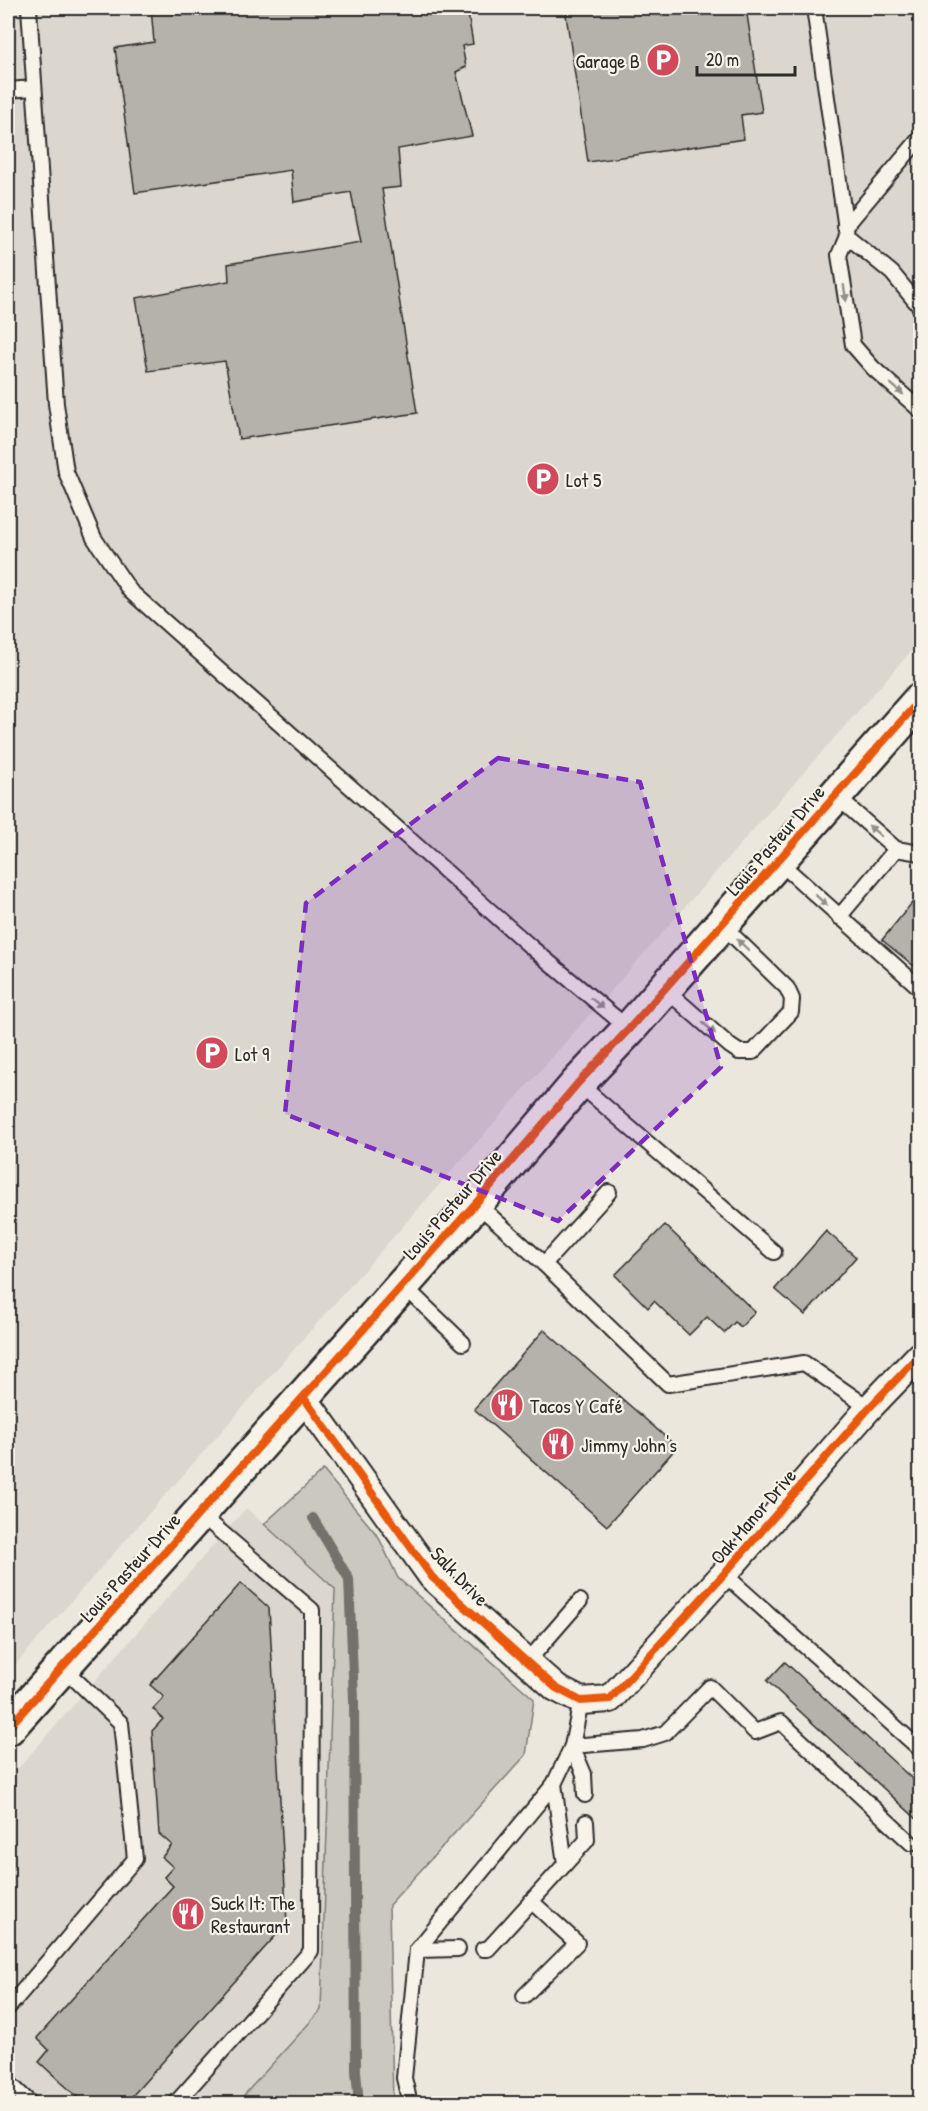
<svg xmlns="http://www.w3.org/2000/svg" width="928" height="2111" viewBox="0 0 928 2111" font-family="'Patrick Hand',sans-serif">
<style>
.built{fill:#dbd7ce}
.green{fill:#cbc8bf;stroke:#7b7a75;stroke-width:1.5}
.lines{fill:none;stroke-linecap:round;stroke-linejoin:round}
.stream{stroke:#72716c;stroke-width:10}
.building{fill:#b5b2ab;stroke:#2b2b2b;stroke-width:1.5}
.service-casing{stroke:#2b2b2b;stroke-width:18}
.minor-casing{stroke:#2b2b2b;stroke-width:30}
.tertiary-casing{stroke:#2b2b2b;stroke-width:38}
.service{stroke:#f7f3e8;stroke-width:14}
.minor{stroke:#f7f3e8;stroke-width:26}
.tertiary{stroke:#f7f3e8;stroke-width:33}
.cycleway-casing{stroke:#f7f3e8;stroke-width:11}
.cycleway{stroke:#e8590c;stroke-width:8}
.oneway{fill:#918f8a}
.marked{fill:#7b2cbf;fill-opacity:0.2;stroke:#7b2cbf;stroke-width:4.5;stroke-dasharray:12 8;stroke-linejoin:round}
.labels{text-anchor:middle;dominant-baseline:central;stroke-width:4.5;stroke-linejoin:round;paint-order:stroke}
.poi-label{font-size:20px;fill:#2b2b2b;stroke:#f7f3e8;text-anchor:start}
.street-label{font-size:20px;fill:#2b2b2b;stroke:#f7f3e8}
</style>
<rect width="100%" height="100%" fill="#ebe7dd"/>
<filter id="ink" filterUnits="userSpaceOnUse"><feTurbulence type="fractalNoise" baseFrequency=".0167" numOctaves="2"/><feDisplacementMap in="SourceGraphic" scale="12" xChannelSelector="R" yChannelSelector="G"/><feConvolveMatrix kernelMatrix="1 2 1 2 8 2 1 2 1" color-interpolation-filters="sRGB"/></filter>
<g filter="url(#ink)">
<!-- built -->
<g class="built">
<path d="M8 8H920V641L8 1673Z"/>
<path d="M246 1508 335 1589 321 2010 237 2103 8 2104V1780Z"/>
</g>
<!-- green -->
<path class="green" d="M323 1470 378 1536 398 1578 534 1699 526 1755 389 1905 393 2103H237L321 2010 335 1589 264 1524Z"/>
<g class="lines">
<!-- stream -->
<path class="stream" d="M313 1518 349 1579 354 1700 356 2071 359 2104"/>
</g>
<!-- building -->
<g class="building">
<path d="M151 8H467L473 44 462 46 466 67 456 72 472 136 398 149 401 187 382 189 417 413 239 439 225 361 148 371 136 298 229 281 228 264 361 242 351 192 294 202 291 170 135 193 115 48 154 42Z"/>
<path d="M565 8H746L762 112 741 115 744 139 588 162Z"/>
<path d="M920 893V971L882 940Z"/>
<path d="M665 1225 755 1312 741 1327 735 1322 724 1333 707 1317 689 1335 654 1301 648 1308 615 1275Z"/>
<path d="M826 1231 856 1257 805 1315 775 1289Z"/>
<path d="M544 1330 677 1447 607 1526 474 1409Z"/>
<path d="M241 1583 269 1608 287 1923 125 2104H85L39 2062 49 2050 37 2038 173 1886 164 1877 173 1867 162 1857 172 1845 159 1834 152 1731 163 1719 153 1709 164 1697 150 1685Z"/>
<path d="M785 1662 920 1786V1822L767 1681Z"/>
</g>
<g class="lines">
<!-- service casing -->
<g class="service-casing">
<g id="service">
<path d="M29 8 56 404 66 472 94 538 130 591 532 948 629 1029"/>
<path d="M814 8 847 236 839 255 853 345 873 368 920 410"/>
<path d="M8 90 34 88"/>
<path d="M845 227 920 138"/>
<path d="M847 236 892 273 920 307"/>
<path d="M836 796 896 849 920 853"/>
<path d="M778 861 920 988"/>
<path d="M839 917 896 849"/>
<path d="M665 989 730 1046 739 1052H753L791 1012 792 999 787 988 722 925"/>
<path d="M578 1083 774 1252"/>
<path d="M476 1203 544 1264 668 1384 804 1363 869 1408"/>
<path d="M544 1264 609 1192"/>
<path d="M403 1285 463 1343"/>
<path d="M724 1574 920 1749"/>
<path d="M527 1662 580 1601"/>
<path d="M554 1784 565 1864"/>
<path d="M585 1795 584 1774 572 1746 643 1740 665 1733 710 1687 755 1732 781 1722 911 1843"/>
<path d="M483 1949H488L587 1840 586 1822"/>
<path d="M417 1950 458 1949"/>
<path d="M524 1996 577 1943 531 1901"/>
<path d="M8 2008 135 1859 121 1723 61 1666"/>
<path d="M8 2082 31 2104"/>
<path d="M175 2104 311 1951 312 1610 200 1514"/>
<path d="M410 2104 404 2078 417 1950 554 1784 572 1746 581 1701"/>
</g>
</g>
<!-- minor casing -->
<g class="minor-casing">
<path id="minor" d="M304 1398 432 1577 556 1688 581 1701 610 1699 724 1574 869 1408 920 1355"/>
</g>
<!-- tertiary casing -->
<g class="tertiary-casing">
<path id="tertiary" d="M8 1728 476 1203 578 1083 629 1029 920 700"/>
</g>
<!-- service -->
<use href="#service" class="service"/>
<!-- minor -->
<use href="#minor" class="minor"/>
<!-- tertiary -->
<use href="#tertiary" class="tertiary"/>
<!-- cycleway casing -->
<g class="cycleway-casing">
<g id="cycleway">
<path d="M304 1398 432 1577 556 1688 581 1701 610 1699 724 1574 869 1408 920 1355"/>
<path d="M8 1728 476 1203 578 1083 629 1029 920 700"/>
</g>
</g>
<!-- cycleway -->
<use href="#cycleway" class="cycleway"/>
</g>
<!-- one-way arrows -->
<defs><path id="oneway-solid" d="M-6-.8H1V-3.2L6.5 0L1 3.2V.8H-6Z" transform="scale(1.5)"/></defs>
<g class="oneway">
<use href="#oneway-solid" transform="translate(845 293) rotate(81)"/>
<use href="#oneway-solid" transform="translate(897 389) rotate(41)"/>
<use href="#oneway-solid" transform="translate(875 831) rotate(-139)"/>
<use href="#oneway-solid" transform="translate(821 900) rotate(42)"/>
<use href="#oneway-solid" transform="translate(743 945) rotate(-137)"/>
<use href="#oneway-solid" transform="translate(597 1003) rotate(39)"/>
<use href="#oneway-solid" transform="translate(709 1028) rotate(41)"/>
</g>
</g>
<!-- marked area -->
<path class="marked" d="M498 758 640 782 721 1067 558 1221 285 1114 306 903Z"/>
<!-- icons -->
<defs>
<g id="parking-disc" transform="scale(1.725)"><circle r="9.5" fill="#d1495b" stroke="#f7f3e8"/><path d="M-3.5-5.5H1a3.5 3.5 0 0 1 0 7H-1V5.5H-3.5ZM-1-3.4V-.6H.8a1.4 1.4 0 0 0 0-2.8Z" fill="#fff"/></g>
<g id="restaurant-disc" transform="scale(1.725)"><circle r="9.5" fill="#d1495b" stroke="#f7f3e8"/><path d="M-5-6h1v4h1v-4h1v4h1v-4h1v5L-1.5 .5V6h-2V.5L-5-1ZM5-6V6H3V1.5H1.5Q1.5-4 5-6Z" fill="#fff"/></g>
</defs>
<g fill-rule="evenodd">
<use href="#parking-disc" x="663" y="60"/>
<use href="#parking-disc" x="543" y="479"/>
<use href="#parking-disc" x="212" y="1053"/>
<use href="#restaurant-disc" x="507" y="1405"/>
<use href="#restaurant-disc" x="558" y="1444"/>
<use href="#restaurant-disc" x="188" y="1914"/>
</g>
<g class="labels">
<!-- poi labels -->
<g class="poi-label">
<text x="640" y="60" text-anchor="end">Garage B</text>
<text x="566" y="479">Lot 5</text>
<text x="235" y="1053">Lot 9</text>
<text x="530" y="1405">Tacos Y Café</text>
<text x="581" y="1444">Jimmy John's</text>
<text x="211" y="1902">Suck It: The<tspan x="211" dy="23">Restaurant</tspan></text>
</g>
<!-- street labels -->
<g class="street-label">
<text transform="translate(775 840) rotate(-49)">Louis Pasteur Drive</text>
<text transform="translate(452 1204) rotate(-49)">Louis Pasteur Drive</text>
<text transform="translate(753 1516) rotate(-49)">Oak Manor Drive</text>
<text transform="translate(130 1567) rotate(-48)">Louis Pasteur Drive</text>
<text transform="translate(460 1576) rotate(46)">Salk Drive</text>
</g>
</g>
<!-- margin -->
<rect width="928" height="2111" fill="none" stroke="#f7f3e8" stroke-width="30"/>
<rect x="15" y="15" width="898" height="2081" fill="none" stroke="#2b2b2b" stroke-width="2" filter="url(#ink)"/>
<!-- scale -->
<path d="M697 66v9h98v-9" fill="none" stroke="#2b2b2b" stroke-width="3"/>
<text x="706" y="66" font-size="18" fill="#2b2b2b" stroke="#f7f3e8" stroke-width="4.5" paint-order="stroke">20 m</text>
</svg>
